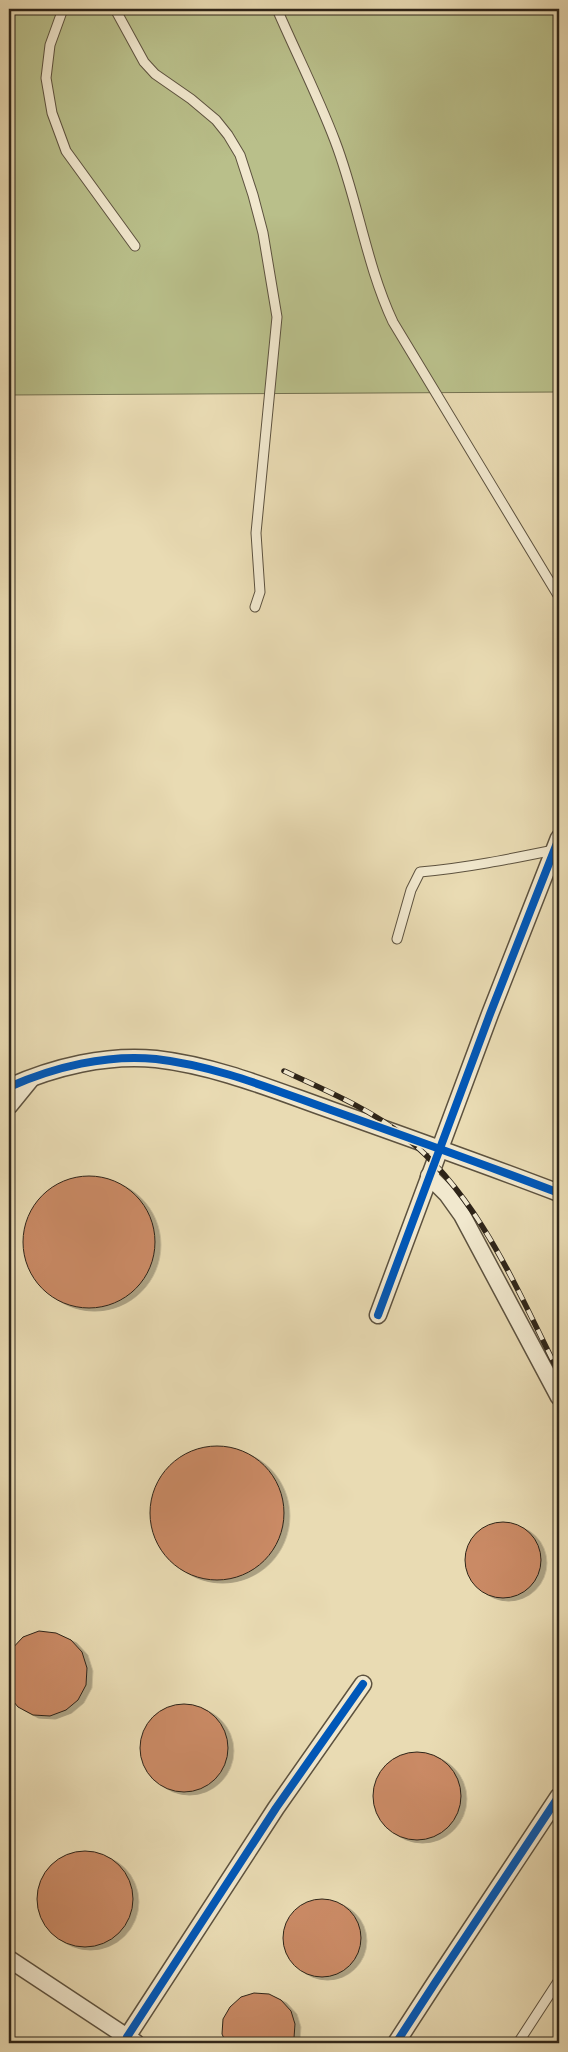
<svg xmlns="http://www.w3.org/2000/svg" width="568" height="2052" viewBox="0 0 568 2052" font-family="'IM FELL French Canon',serif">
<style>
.green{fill:#b9bf8a;stroke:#747251}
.building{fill:#ca8a65;stroke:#2e2418;filter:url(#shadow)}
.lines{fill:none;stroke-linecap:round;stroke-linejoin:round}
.service-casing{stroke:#5d523f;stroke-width:11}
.minor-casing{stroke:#5d523f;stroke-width:19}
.service{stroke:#f1e8ce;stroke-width:9}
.minor{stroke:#f1e8ce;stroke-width:16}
.rail-casing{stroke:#2e2418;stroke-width:5.5}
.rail{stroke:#f1e8ce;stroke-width:4;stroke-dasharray:11;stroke-linecap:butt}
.cycleway-casing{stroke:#f1e8ce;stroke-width:11}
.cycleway{stroke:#0057b8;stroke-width:8}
</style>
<defs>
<filter id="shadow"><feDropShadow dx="5.5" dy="3" stdDeviation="0" flood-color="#0004"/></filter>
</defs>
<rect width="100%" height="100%" fill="#e9dbb3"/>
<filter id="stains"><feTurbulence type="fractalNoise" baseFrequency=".004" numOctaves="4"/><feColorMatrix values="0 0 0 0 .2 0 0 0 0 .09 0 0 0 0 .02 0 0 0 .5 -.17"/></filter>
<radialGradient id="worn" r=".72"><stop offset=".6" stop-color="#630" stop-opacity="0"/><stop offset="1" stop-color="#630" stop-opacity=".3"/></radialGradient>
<!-- green -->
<path class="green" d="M9 9H559V392L9 395Z"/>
<!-- building -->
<g class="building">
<circle cx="89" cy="1242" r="66"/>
<circle cx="217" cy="1513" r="67"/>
<circle cx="503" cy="1560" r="38"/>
<path d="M39 1631 56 1633 71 1640 82 1652 87 1668 86 1685 78 1700 66 1710 50 1716 33 1715 18 1707 9 1696V1652L23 1637Z"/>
<circle cx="184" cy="1748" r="44"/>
<circle cx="417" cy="1796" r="44"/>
<circle cx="85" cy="1899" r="48"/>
<circle cx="322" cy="1938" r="39"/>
<path d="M254 1993 269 1994 281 2000 291 2011 295 2024 294 2038 292 2043H226L222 2034 223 2019 230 2007 241 1997Z"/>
</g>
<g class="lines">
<!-- service casing -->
<g class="service-casing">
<g id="service">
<path d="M63 9 50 45 46 78 52 113 66 151 135 246"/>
<path d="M115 9 144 62 155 74 191 99 216 120 228 135 240 155 253 195 263 233 277 317 256 533 260 592 255 607"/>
<path d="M277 9C296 53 318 96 335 141 358 201 366 264 393 322L559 597"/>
<path d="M397 939 411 890 420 872C466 868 510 859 554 850"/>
<path d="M518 2043 559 1980"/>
</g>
</g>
<!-- minor casing -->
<g class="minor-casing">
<g id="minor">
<path d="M9 1087C54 1067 107 1054 156 1059 217 1066 274 1090 331 1110 407 1137 483 1164 559 1193"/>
<path d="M9 1106 31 1079"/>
<path d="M429 1176 447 1194 462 1215 559 1397"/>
<path d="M378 1315 490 1014 559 838"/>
<path d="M9 1959 136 2043"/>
<path d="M127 2037 276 1808 363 1684"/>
<path d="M396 2043 435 1983 559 1796"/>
</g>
</g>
<!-- service -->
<use href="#service" class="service"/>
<!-- minor -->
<use href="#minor" class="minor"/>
<!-- rail casing -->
<g class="rail-casing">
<path id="rail" d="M284 1071C325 1090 368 1108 404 1136 479 1195 517 1290 559 1373"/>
</g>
<!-- rail -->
<use href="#rail" class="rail"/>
<!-- cycleway casing -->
<g class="cycleway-casing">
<g id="cycleway">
<path d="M9 1087C54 1067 107 1054 156 1059 217 1066 274 1090 331 1110 407 1137 483 1164 559 1193"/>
<path d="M378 1315 490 1014 559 838"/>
<path d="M127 2037 276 1808 363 1684"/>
<path d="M396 2043 435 1983 559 1796"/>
</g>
</g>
<!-- cycleway -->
<use href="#cycleway" class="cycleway"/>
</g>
<!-- margin -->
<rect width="568" height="2052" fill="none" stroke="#e9dbb3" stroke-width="30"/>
<rect x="10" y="10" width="548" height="2032" fill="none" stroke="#2e2418" stroke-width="2.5"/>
<rect x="15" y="15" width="538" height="2022" fill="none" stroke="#2e2418"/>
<rect width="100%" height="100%" filter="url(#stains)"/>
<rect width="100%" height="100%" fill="url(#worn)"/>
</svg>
